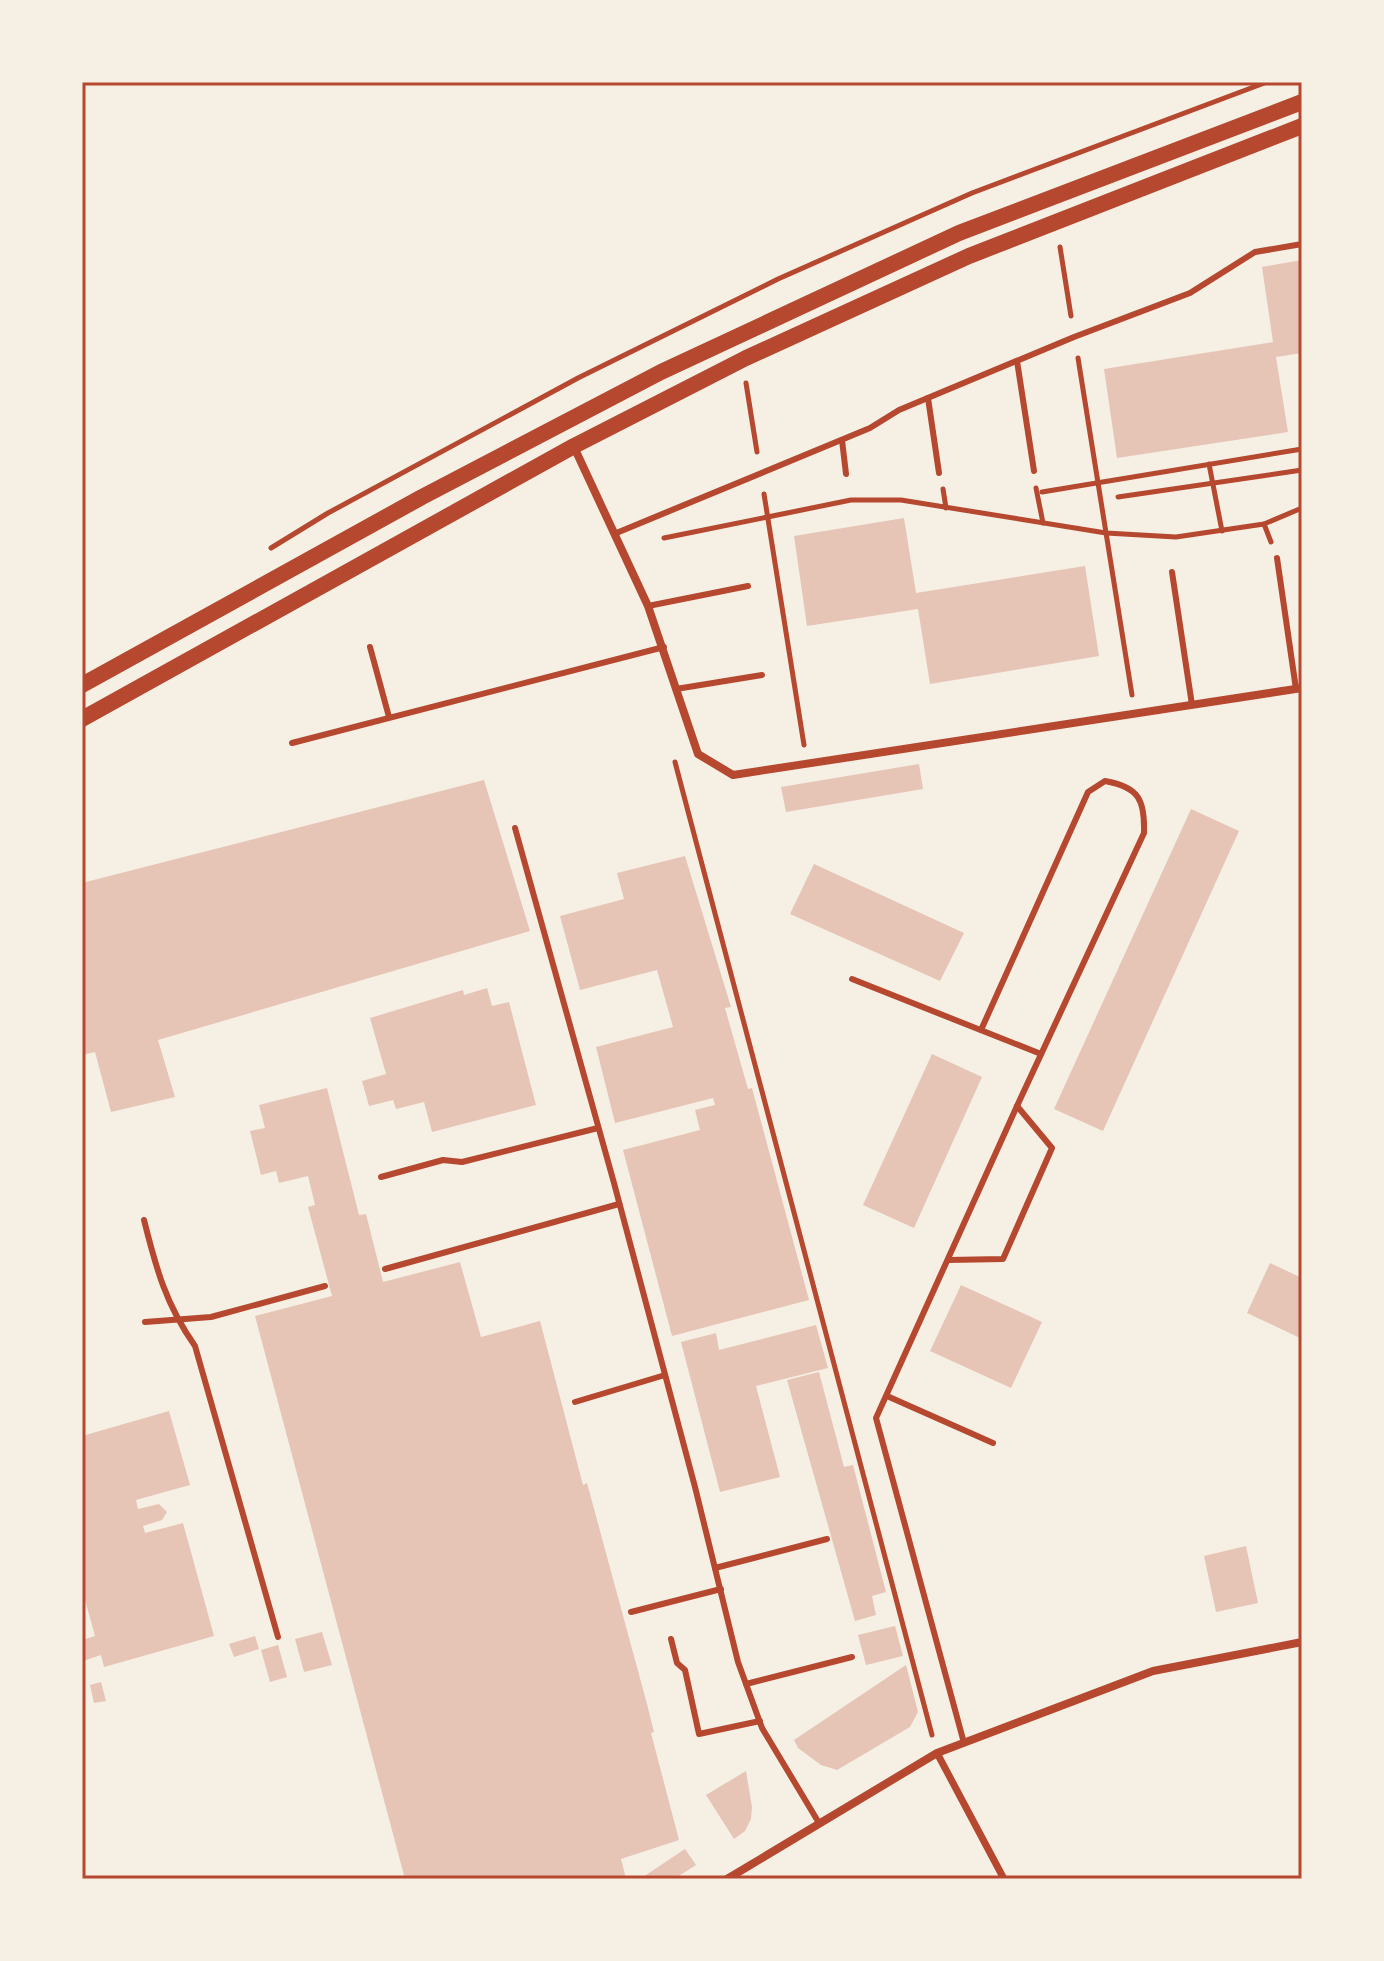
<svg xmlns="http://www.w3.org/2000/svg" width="1384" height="1961" viewBox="0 0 1384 1961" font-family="'Sofia Sans Condensed',sans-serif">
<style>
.building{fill:#e6c5b7}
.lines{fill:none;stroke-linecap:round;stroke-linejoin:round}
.path{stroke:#b5482f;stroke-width:5}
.service{stroke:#b5482f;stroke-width:6}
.pedestrian{stroke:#b5482f;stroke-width:7}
.minor{stroke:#b5482f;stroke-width:8}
.secondary{stroke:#b5482f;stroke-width:16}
.neatline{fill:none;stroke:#b5482f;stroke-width:3}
</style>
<rect width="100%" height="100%" fill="#f6efe4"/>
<!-- building -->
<g class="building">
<path d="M1302 260V353L1276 357 1288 432 1117 458 1104 369 1273 342 1262 267Z"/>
<path d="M904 518 916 593 1085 566 1099 656 930 684 918 609 807 626 794 536Z"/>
<path d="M919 764 923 789 786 812 781 787Z"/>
<path d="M484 780 530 931 158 1040 175 1097 111 1112 95 1052 82 1055V883Z"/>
<path d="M1191 809 1239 831 1103 1131 1054 1109Z"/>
<path d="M685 856 731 1007 725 1008 748 1089 752 1088 809 1300 672 1336 623 1150 700 1130 695 1110 715 1105 713 1098 615 1123 596 1047 673 1027 657 970 580 990 560 916 624 899 617 873Z"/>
<path d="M814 864 964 933 940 981 790 914Z"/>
<path d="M487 988 492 1006 509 1002 536 1105 432 1132 424 1102 396 1109 393 1100 369 1106 362 1081 386 1074 370 1018 463 990 464 995Z"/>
<path d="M932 1054 982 1077 914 1228 863 1205Z"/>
<path d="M327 1088 359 1215 366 1214 383 1282 460 1262 481 1337 540 1321 583 1485 587 1483 647 1704 654 1732 651 1733 679 1840 621 1859 626 1879H405L255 1316 332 1296 308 1207 315 1205 308 1176 279 1183 276 1171 261 1175 250 1131 265 1128 259 1105Z"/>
<path d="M1270 1263 1302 1278V1339L1247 1313Z"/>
<path d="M961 1285 1042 1322 1011 1388 930 1351Z"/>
<path d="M816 1325 828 1368 756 1386 780 1477 720 1492 681 1342 716 1333 719 1350Z"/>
<path d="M819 1372 844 1467 853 1465 886 1592 872 1596 876 1615 855 1621 787 1380Z"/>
<path d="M169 1411 190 1485 136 1500 138 1509 159 1504 167 1512 162 1520 143 1526 145 1533 183 1523 214 1636 104 1667 101 1655 83 1661 82 1657V1640L95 1636 82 1589V1436Z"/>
<path d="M1246 1546 1258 1603 1216 1612 1204 1556Z"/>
<path d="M895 1626 903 1656 866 1665 858 1635Z"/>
<path d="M322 1632 332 1665 304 1672 295 1639Z"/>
<path d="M255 1636 259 1649 234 1657 229 1644Z"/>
<path d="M278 1645 287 1677 270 1682 261 1650Z"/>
<path d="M906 1665 918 1712 910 1727 837 1770 821 1765 798 1748 794 1740Z"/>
<path d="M101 1682 106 1701 94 1703 90 1685Z"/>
<path d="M746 1771 752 1807 751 1819 745 1831 734 1839 706 1795Z"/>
<path d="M685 1849 696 1865 674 1879H640Z"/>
</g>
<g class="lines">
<!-- path -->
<g class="path">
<path d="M1060 247 1071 316"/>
<path d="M1078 358 1132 695"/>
<path d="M746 383 757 452"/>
<path d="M1209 464 1222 531"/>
<path d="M1036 488 1043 523"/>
<path d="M943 489 946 508"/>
<path d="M1042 492 1302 449"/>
<path d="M764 494 804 745"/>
<path d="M1118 497 1302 470"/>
<path d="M1264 524 1271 542"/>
<path d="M664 538 851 500H901L1106 533 1176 537 1264 524 1302 508"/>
<path d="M271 548 328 513 578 378 778 279 972 193 1267 82"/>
<path d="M675 762 932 1735"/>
</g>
<!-- service -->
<g class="service">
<path d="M1017 361 1034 471"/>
<path d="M928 398 939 473"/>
<path d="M842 440 846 474"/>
<path d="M614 534 870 428 899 410 1074 337 1190 293 1255 252 1302 244"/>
<path d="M1277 558 1296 689"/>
<path d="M1172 572 1192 705"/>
<path d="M648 606 748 586"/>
<path d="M370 647 389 717"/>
<path d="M676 689 762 675"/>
<path d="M292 743 664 647"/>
<path d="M515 828 614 1183 695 1487 738 1662 762 1728 819 1823"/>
<path d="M852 979 1041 1054"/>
<path d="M381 1177 443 1160 462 1162 598 1128"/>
<path d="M144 1220C156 1268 166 1305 195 1346L278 1637"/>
<path d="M948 1260 1003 1259 1052 1148 1017 1106"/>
<path d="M385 1269 619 1204"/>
<path d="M145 1322 211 1317 325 1286"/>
<path d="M887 1396 993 1443"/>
<path d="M575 1402 665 1375"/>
<path d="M715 1568 827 1539"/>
<path d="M631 1612 721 1589"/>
<path d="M671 1639 677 1663 685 1670 699 1734 760 1721"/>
<path d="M746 1684 852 1657"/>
<path d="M964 1743 876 1418 1017 1106 1144 833C1145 800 1139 787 1105 781L1088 792 981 1030"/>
</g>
<!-- pedestrian -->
<path class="pedestrian" d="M937 1753 1004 1879"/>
<!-- minor -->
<g class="minor">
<path d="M574 447 648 606 698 754 733 775 1302 688"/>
<path d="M727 1879 937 1753 1153 1671 1302 1642"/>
</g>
<!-- secondary -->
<g class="secondary">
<path d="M82 685 422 497 661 372 959 233 1302 102"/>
<path d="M82 719 574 446 746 358 969 256 1302 126"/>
</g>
</g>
<!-- border -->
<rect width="1384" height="1961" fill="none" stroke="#f6efe4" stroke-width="168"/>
<rect x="84" y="84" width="1216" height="1793" class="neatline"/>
</svg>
